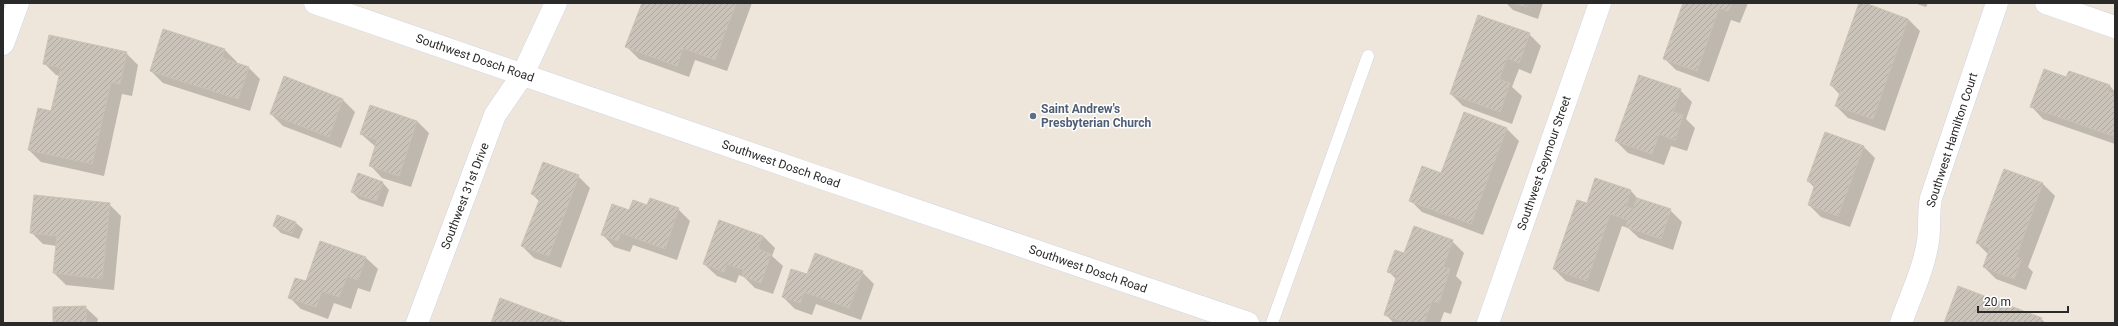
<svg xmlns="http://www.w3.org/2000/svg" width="2118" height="326" viewBox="0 0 2118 326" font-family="Roboto,sans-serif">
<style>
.shadow{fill:#0003}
.building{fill:url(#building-hatch);stroke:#cac2b4}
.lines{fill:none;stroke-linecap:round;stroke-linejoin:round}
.lane-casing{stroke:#d0d4e5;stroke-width:13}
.street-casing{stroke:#d0d4e5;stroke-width:23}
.secondary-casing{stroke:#d0d4e5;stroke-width:23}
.lane{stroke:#fff;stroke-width:12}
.street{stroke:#fff;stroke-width:22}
.secondary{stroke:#fff;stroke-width:22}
.service-dot{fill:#5c6f8a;stroke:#fff;stroke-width:1.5}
.labels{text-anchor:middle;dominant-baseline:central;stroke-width:3;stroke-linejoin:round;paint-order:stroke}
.street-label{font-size:12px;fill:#2a2a2a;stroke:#fff}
.service-label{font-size:12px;font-weight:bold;fill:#4e5e75;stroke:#fff;text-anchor:start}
</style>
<defs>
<pattern id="building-hatch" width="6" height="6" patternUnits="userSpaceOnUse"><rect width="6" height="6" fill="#c9c3ba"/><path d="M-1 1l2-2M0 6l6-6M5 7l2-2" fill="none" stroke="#ada8a0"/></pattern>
</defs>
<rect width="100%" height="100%" fill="#eee6db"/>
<!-- shadow -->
<g class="shadow">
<path d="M643 3H752L727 71 695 60 689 77 639 59 627 47Z"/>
<path d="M1506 3H1543L1538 19 1513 10Z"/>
<path d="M1685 3H1748L1740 23 1731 20 1709 82 1676 70 1664 58Z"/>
<path d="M1860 3 1908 19 1920 31 1885 131 1848 118 1836 106 1840 95 1831 85Z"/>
<path d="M1914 3H1928L1926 7Z"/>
<path d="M164 31 225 50 237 62 236 64 248 67 260 79 250 111 163 83 151 71Z"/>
<path d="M1529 34 1541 46 1531 74 1519 69 1512 87 1522 96 1512 124 1463 106 1451 94Z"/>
<path d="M126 53 138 65 132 96 122 94 104 176 41 162 29 150 52 112 60 76 56 75 44 63Z"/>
<path d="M2069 72 2110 86 2115 92V144L2043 119 2031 106 2067 78Z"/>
<path d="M285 77 343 100 355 112 341 148 283 126 271 114Z"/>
<path d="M1680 90 1692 102 1686 119 1695 128 1687 151 1671 146 1664 165 1628 153 1616 141Z"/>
<path d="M417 121 429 133 411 187 382 178 370 165 376 147 361 134Z"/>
<path d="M1507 129 1519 141 1483 235 1422 212 1410 200 1442 174Z"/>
<path d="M1863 146 1875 158 1850 227 1821 217 1809 205 1815 188 1808 181Z"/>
<path d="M2005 170 2043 184 2055 196 2028 267 2033 272 2026 290 1996 279 1984 267 1989 255 1977 243Z"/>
<path d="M358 174 383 183 389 190 383 207 359 199 352 192Z"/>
<path d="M578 176 590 188 561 268 534 258 522 246 539 201 532 194Z"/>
<path d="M1596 179 1631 191 1639 200 1670 210 1682 222 1673 250 1639 238 1628 228 1622 226 1599 292 1566 281 1554 269 1587 205Z"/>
<path d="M109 204 121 216 114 290 66 285 54 273 57 246 43 244 31 232Z"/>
<path d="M678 209 690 221 677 260 633 245 630 252 614 247 602 234 630 212Z"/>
<path d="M278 216 296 223 303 229 299 239 281 233 274 226Z"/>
<path d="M763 236 775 248 772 256 783 266 773 294 755 288 744 277 739 275 736 283 717 276 704 264Z"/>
<path d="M1452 241 1464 253 1456 276 1462 282 1451 314 1444 312 1440 323H1394L1385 314 1397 280 1389 272 1405 255Z"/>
<path d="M365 257 378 269 370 292 358 288 351 309 334 303 328 319 301 309 289 297 307 283Z"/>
<path d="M862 272 874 284 861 320 816 304 812 315 795 309 783 297 808 276Z"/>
<path d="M85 307 98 319 97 323H54Z"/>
<path d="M2041 319 2046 323H1945Z"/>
</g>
<!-- building -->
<g class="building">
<path d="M642 3H736L715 60 683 48 677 66 625 47Z"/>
<path d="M1513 3H1527L1526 7Z"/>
<path d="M1683 3H1732L1728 11 1719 8 1697 71 1663 59Z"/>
<path d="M1859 3H1865L1908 19 1873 119 1835 106 1841 90 1830 85Z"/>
<path d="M1478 15 1530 33 1519 63 1507 58 1499 79 1510 83 1500 112 1450 94Z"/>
<path d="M163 29 225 49 222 58 249 67 238 99 150 71Z"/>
<path d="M49 35 127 52 120 84 111 82 92 164 28 150 38 108 51 111 61 68 43 64Z"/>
<path d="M2044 69 2066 77 2069 71 2110 85 2108 92 2115 94V129L2113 136 2030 107Z"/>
<path d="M1639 75 1681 89 1673 112 1683 115 1675 140 1659 134 1652 154 1615 141Z"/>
<path d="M284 76 343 99 329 137 270 114Z"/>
<path d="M370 105 417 121 399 176 369 166 377 140 360 134Z"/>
<path d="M1464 112 1507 128 1471 224 1409 201 1422 166 1441 173Z"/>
<path d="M1825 132 1864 146 1838 216 1808 205 1815 184 1807 181Z"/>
<path d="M543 162 579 175 549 256 521 246 540 198 531 194Z"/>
<path d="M2004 169 2043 183 2016 257 2022 259 2014 279 1983 267 1990 248 1976 243Z"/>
<path d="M358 173 383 182 376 201 351 192Z"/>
<path d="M1595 178 1631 190 1626 207 1633 209 1637 198 1671 209 1661 239 1626 227 1628 220 1610 214 1587 281 1553 269 1577 200 1587 203Z"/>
<path d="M34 195 110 203 102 279 53 273 57 236 30 233Z"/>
<path d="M650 198 679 208 665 249 621 233 618 241 601 235 612 204 629 210 633 200 647 205Z"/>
<path d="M277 215 296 222 292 233 273 226Z"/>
<path d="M719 220 763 236 758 249 771 254 761 283 742 276 744 270 727 264 724 272 703 264Z"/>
<path d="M1414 226 1453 240 1443 267 1450 269 1439 303 1432 301 1424 323H1408L1384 315 1397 275 1387 272 1395 250 1404 253Z"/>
<path d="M320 241 366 257 358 280 347 276 339 297 322 291 316 307 288 298 295 278 306 281Z"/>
<path d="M815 253 863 271 849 308 804 292 800 303 782 297 791 269 807 274Z"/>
<path d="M1958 286 2042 318 2040 323H1944Z"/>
<path d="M500 298 567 323H491Z"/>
<path d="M86 306V323H53V307Z"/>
</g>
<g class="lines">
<!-- lane casing -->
<g class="lane-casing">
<path id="lane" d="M1272 323 1368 56"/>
</g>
<!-- street casing -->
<g class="street-casing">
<g id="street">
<path d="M2046 3 2115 27"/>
<path d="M3 44 18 3"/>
<path d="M417 323 495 115 523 74 556 3"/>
<path d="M1488 323 1600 3"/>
<path d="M1901 323C1910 297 1924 269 1928 241 1930 227 1928 213 1931 198L1997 3"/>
</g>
</g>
<!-- secondary casing -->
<g class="secondary-casing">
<path id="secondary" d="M315 3 810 174 1248 323"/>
</g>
<!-- lane -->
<use href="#lane" class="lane"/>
<!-- street -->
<use href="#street" class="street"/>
<!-- secondary -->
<use href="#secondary" class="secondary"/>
</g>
<!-- markers -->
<circle class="service-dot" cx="1033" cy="116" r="4"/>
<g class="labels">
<!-- street labels -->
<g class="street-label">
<text transform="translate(475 58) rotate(19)">Southwest Dosch Road</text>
<text transform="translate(1952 140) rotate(-72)">Southwest Hamilton Court</text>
<text transform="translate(1544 163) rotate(-71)">Southwest Seymour Street</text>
<text transform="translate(781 164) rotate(19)">Southwest Dosch Road</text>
<text transform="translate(465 196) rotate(-69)">Southwest 31st Drive</text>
<text transform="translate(1088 269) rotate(19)">Southwest Dosch Road</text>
</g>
<!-- service labels -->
<g class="service-label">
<text x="1041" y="109">Saint Andrew's<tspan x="1041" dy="14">Presbyterian Church</tspan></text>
</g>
</g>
<!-- border -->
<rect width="2118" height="326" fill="none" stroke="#2a2a2a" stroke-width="8"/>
<!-- scale -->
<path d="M1978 306v6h90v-6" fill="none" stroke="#2a2a2a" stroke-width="2"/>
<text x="1984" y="306" font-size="12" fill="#2a2a2a" stroke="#ffffff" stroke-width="3" paint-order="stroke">20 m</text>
</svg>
